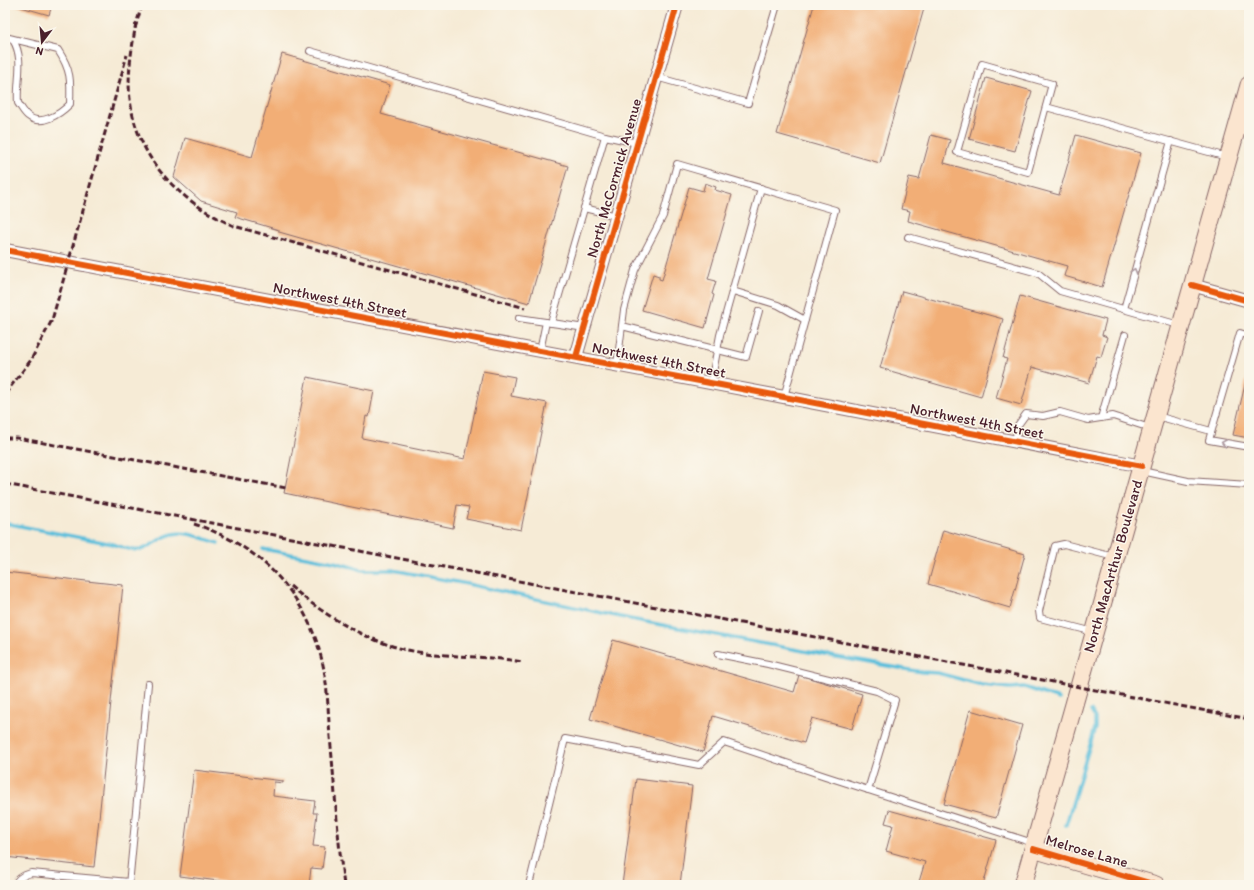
<svg xmlns="http://www.w3.org/2000/svg" width="1254" height="890" viewBox="0 0 1254 890" font-family="Itim,sans-serif">
<style>
.lines{fill:none;stroke-linecap:round;stroke-linejoin:round}
.stream{stroke:#5dbfdb;stroke-width:3.5}
.building{fill:#f2ae76}
.lane-casing{stroke:#866667;stroke-width:8}
.street-casing{stroke:#866667;stroke-width:14}
.secondary-casing{stroke:#866667;stroke-width:19}
.lane{stroke:#fff;stroke-width:6}
.street{stroke:#fff;stroke-width:12}
.secondary{stroke:#fbe5cf;stroke-width:17}
.rail{stroke:#4a1f2b;stroke-width:3;stroke-dasharray:6 3;stroke-linecap:butt}
.cycleway-casing{stroke:#fbf7ec;stroke-width:8}
.cycleway{stroke:#e8590c;stroke-width:6}
.oneway{stroke:#ae9aa0}
.labels{text-anchor:middle;dominant-baseline:central;stroke-width:3;stroke-linejoin:round;paint-order:stroke}
.street-label{font-size:15px;fill:#4a1f2b;stroke:#fbf7ec}
</style>
<rect width="100%" height="100%" fill="#fbf7ec"/>
<filter id="ink" filterUnits="userSpaceOnUse"><feTurbulence type="fractalNoise" baseFrequency=".025" numOctaves="2"/><feDisplacementMap in="SourceGraphic" scale="8" xChannelSelector="R" yChannelSelector="G"/><feConvolveMatrix kernelMatrix="1 2 1 2 8 2 1 2 1" color-interpolation-filters="sRGB"/></filter>
<filter id="wash" filterUnits="userSpaceOnUse"><feTurbulence type="fractalNoise" baseFrequency=".012" numOctaves="4" result="noise"/><feDisplacementMap in="SourceGraphic" scale="16" xChannelSelector="R" yChannelSelector="G"/><feGaussianBlur stdDeviation="0.9" result="paint"/><feColorMatrix in="noise" values="0 0 0 0 0 0 0 0 0 0 0 0 0 0 0 0 0 1.4 0 .05"/><feComposite in="paint" operator="in"/></filter>
<g filter="url(#wash)">
<rect width="100%" height="100%" fill="#f6ebd6"/>
<g class="lines">
<!-- stream -->
<g class="stream">
<path d="M5 523 113 544C122 547 133 552 143 549 154 545 161 536 173 534 188 531 204 539 218 543"/>
<path d="M263 549 334 562 363 570H393L467 584 630 619 836 657 922 672 938 673 982 685 1010 688 1024 687 1059 699"/>
<path d="M1066 825 1095 728V718L1091 711"/>
</g>
</g>
<g id="blocks">
<!-- building -->
<g class="building">
<path d="M14 5H52L49 15Z"/>
<path d="M814 5H925L880 163 777 134Z"/>
<path d="M282 54 390 85 381 114 568 166 529 303 279 232V230L235 217 237 212 201 201 174 177 185 138 252 157Z"/>
<path d="M986 78 1032 91 1015 151 969 139Z"/>
<path d="M931 135 950 140 944 163 1059 195 1076 135 1141 153 1102 287 1064 276 1067 266 908 221 910 211 901 209 909 177 919 179Z"/>
<path d="M705 183 716 187 715 190 732 195 708 279 716 281 712 294 714 295 705 328 642 310 653 274 659 276V279L662 280 689 187 703 191Z"/>
<path d="M902 291 1003 319 981 397 880 368Z"/>
<path d="M1020 296 1106 320 1102 335 1107 337 1101 357 1097 356 1089 383 1032 367 1021 405 996 398 1007 359 1003 358Z"/>
<path d="M483 371 515 377 511 396 547 403 521 530 466 519 469 507 457 505 453 528 284 493 307 377 374 391 369 417 366 416 362 438 465 459Z"/>
<path d="M1248 372H1249V438L1233 435Z"/>
<path d="M943 530 1025 554 1010 608 928 584Z"/>
<path d="M5 572 123 585 94 867 5 857Z"/>
<path d="M613 640 794 692 799 675 862 694 852 729 812 718 804 743 713 716 703 752 590 719Z"/>
<path d="M970 710 1022 725 996 818 944 804Z"/>
<path d="M194 770 283 781V783L274 782 273 796 315 801 313 813H317L313 846 325 847 322 869 311 868 309 885H249L180 876Z"/>
<path d="M636 779 692 786 680 885H622Z"/>
<path d="M889 810 996 840 983 885H918L925 862 886 851 893 825 885 823Z"/>
</g>
</g>
</g>
<g filter="url(#ink)">
<use href="#blocks" fill-opacity="0" stroke="#866667" stroke-width="1"/>
<g class="lines">
<!-- lane casing -->
<g class="lane-casing">
<g id="lane">
<path d="M5 37 58 50C71 70 71 80 70 104 60 114 41 127 28 116 24 113 21 107 18 103 16 82 25 59 13 40"/>
<path d="M310 51 605 136"/>
<path d="M982 64 1052 84 1028 172 957 152Z"/>
<path d="M656 77 748 103 777 5"/>
<path d="M1046 107 1227 157"/>
<path d="M584 208 617 216"/>
<path d="M908 237 1038 273 1060 291 1179 325"/>
<path d="M733 291 778 305 805 320"/>
<path d="M1124 309 1171 141"/>
<path d="M519 318 585 328"/>
<path d="M551 323 605 136 637 143"/>
<path d="M622 326 746 357 759 311"/>
<path d="M1249 336 1240 333 1209 440 1249 447"/>
<path d="M540 351 546 322"/>
<path d="M617 365 624 310 635 270 663 216 677 164 835 210 784 397"/>
<path d="M711 383 720 335 761 188"/>
<path d="M1157 416 1211 431"/>
<path d="M1101 418 1125 335"/>
<path d="M1015 442 1018 425 1026 414 1043 416 1060 412 1088 420 1113 416 1150 428"/>
<path d="M1142 471 1188 481 1249 485"/>
<path d="M1094 632 1040 618 1039 611 1055 546 1064 544 1114 557"/>
<path d="M718 654 768 664 877 691 895 700 868 790"/>
<path d="M15 885C17 878 24 875 31 873L129 882"/>
<path d="M129 885 148 684"/>
<path d="M529 885 565 739 699 765 724 742 825 776 1033 843"/>
</g>
</g>
<!-- street casing -->
<g class="street-casing">
<g id="street">
<path d="M5 250 784 397 1142 466"/>
<path d="M1192 285 1249 301"/>
<path d="M576 357 677 5"/>
</g>
</g>
<!-- secondary casing -->
<g class="secondary-casing">
<g id="secondary">
<path d="M1033 849 1156 885"/>
<path d="M1023 885 1249 85"/>
</g>
</g>
<!-- lane -->
<use href="#lane" class="lane"/>
<!-- street -->
<use href="#street" class="street"/>
<!-- secondary -->
<use href="#secondary" class="secondary"/>
<!-- rail -->
<g class="rail">
<path d="M136 23C132 48 127 74 130 99 137 160 180 202 234 226L525 308"/>
<path d="M135 28 142 5"/>
<path d="M5 394 31 360 52 320 127 55"/>
<path d="M5 438H17L286 488"/>
<path d="M5 484 1249 719"/>
<path d="M194 524C260 545 308 595 323 665 328 688 328 713 330 737 335 786 337 836 344 885"/>
<path d="M290 586C323 614 360 638 403 649 442 658 484 655 523 662"/>
</g>
<!-- cycleway casing -->
<g class="cycleway-casing">
<g id="cycleway">
<path d="M5 250 784 397 1142 466"/>
<path d="M1192 285 1249 301"/>
<path d="M576 357 677 5"/>
<path d="M1033 849 1156 885"/>
</g>
</g>
<!-- cycleway -->
<use href="#cycleway" class="cycleway"/>
</g>
<!-- one-way arrows -->
<defs><path id="oneway-chevron" d="M-2-3.5L2.5 0L-2 3.5" fill="none" stroke-width="1.6" stroke-linecap="round" stroke-linejoin="round"/></defs>
<g class="oneway">
<use href="#oneway-chevron" transform="translate(1134 271) rotate(-74)"/>
<use href="#oneway-chevron" transform="translate(1224 443) rotate(-170)"/>
</g>
</g>
<g class="labels">
<!-- street labels -->
<g class="street-label">
<text transform="translate(614 178) rotate(-74)">North McCormick Avenue</text>
<text transform="translate(340 300) rotate(11)">Northwest 4th Street</text>
<text transform="translate(659 360) rotate(11)">Northwest 4th Street</text>
<text transform="translate(977 421) rotate(11)">Northwest 4th Street</text>
<text transform="translate(1113 566) rotate(-74)">North MacArthur Boulevard</text>
<text transform="translate(1087 851) rotate(16)">Melrose Lane</text>
</g>
</g>
<!-- margin -->
<rect width="1254" height="890" fill="none" stroke="#fbf7ec" stroke-width="20"/>
<!-- north arrow -->
<g transform="translate(42 42) rotate(196)" stroke="#fbf7ec" stroke-width="3" paint-order="stroke">
<path d="M0-3L7 15L0 10L-7 15Z" fill="#4a1f2b"/>
<text y="-6" font-size="11" font-weight="bold" text-anchor="middle" fill="#4a1f2b">N</text>
</g>
</svg>
